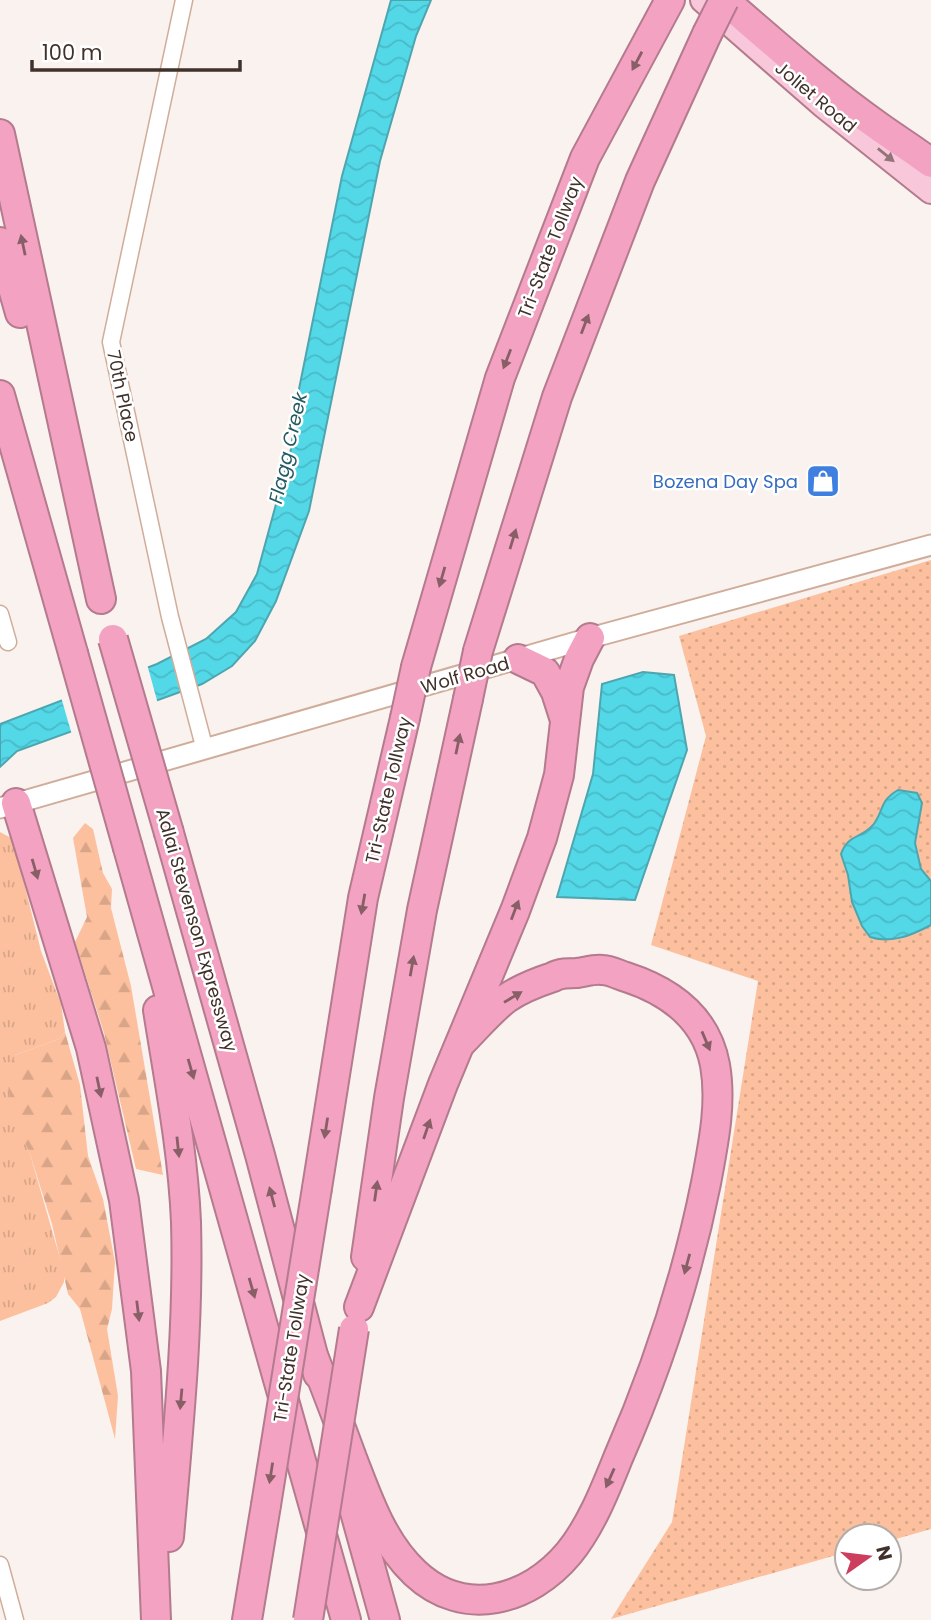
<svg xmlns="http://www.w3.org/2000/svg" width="931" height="1620" viewBox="0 0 931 1620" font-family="Poppins,sans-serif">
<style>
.grass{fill:url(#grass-dots)}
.forest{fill:url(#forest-firs)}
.park{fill:url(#park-tufts)}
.water{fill:url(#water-waves);stroke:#4da6af;stroke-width:2}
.pier{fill:#faf2ee}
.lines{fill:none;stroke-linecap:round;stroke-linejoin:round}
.minor-casing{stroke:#d0ad9a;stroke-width:19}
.tertiary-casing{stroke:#d0ad9a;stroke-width:23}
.primary-casing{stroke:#b47a8d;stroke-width:28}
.motorway-casing{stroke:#b47a8d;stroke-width:32}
.minor{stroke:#fff;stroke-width:16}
.tertiary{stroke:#fff;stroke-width:19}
.primary{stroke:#f8c7da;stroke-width:24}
.motorway{stroke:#f3a2c2;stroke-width:28}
.motorway-bridge-casing{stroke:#b47a8d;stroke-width:32;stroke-linecap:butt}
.motorway-bridge{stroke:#f3a2c2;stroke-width:28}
.oneway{fill:#885e67}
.oneway2{fill:#937479}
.labels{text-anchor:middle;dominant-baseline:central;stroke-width:5;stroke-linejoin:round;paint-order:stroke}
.street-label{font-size:18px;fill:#40312a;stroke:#fff}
.shop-label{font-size:18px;fill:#366cbe;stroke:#fff;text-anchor:end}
.water-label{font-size:19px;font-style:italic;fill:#245b62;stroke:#fff}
</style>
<defs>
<pattern id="grass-dots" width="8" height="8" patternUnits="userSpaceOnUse" patternTransform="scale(1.75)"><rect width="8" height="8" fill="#fcc09e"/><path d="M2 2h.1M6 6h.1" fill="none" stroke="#d9a588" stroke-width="1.8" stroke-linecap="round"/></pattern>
<pattern id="forest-firs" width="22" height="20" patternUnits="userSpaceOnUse" patternTransform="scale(1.75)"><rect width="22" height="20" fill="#fcc09e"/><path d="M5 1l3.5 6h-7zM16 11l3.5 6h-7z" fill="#d9a588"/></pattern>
<pattern id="park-tufts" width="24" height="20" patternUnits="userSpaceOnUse" patternTransform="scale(1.75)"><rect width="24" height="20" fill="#fcc09e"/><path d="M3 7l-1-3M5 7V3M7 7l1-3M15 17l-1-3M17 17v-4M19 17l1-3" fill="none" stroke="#d9a588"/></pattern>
<pattern id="water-waves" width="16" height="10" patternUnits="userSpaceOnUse" patternTransform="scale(1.75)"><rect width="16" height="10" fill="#53d8e8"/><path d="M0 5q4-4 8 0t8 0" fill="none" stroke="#49bac7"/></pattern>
</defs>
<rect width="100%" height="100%" fill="#faf2ee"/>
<!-- grass -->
<path class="grass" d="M931 560V1529L889 1541V1536H847V1552L611 1619 672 1522 758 981 651 945 706 736 679 636Z"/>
<!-- forest -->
<g class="forest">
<path d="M85 823 93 829 103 873 112 889 111 908 131 986 163 1175 136 1169 104 1033 75 942 87 917 73 838Z"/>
<path d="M65 1032 80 1085 88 1156 103 1199 115 1262 112 1309 107 1329 118 1396 115 1439 80 1309 68 1294 52 1224 30 1154 18 1131 0 1070 15 1055 59 1039Z"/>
</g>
<!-- park -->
<path class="park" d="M0 832 13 839 41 951 61 1004 65 1032 59 1039 15 1055 7 1082 15 1120 30 1154 64 1272V1282L56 1297 48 1303 0 1321Z"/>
<!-- water -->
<g class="water">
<path d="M391 0H431L416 36 380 161 309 511 276 601 255 641 232 666 202 684 17 751 0 767V724L157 664 206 639 236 612 257 574 291 449 298 394 342 176Z"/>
<path d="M643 672 674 675 687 750 635 900 557 897 593 774 602 684Z"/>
<path d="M898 790 917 793 922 803 915 843 921 869 931 881V925C912 935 892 944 870 937L862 926 852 902 848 875 841 854C848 834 861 839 873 825 884 811 879 801 898 790Z"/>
</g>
<!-- pier -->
<path class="pier" d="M147 664 158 704 72 735 61 697Z"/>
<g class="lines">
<!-- minor casing -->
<g class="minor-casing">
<g id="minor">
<path d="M184 0 111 342 170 617 205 750"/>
<path d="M0 614 8 642"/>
<path d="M0 1565 15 1620"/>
</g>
</g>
<!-- tertiary casing -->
<g class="tertiary-casing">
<path id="tertiary" d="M0 808 590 638 931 545"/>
</g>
<!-- primary casing -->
<g class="primary-casing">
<path id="primary" d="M703 0 822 104 931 191"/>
</g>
<!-- motorway casing -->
<g class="motorway-casing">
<g id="motorway">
<path d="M724 0C774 43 824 88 878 126 896 139 914 150 931 163"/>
<path d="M0 134 101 599"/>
<path d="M0 242 20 313"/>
<path d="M0 395 73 653"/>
<path d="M478 651 557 397 640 181 707 34"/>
<path d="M518 659 545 672 556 692 564 717"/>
<path d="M416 667 500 378 585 158 670 0"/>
<path d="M16 803 91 1048 124 1200 146 1371 156 1620"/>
<path d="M169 833 260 1155 318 1374"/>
<path d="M128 848 346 1620"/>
<path d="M158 1010C169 1080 183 1151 186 1222 189 1327 178 1432 169 1537"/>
<path d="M317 1188 363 898 405 718"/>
<path d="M366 1257 389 1098 422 910 468 699"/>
<path d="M359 1307 443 1084 515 911 542 838 559 775 569 687 579 659 590 638"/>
<path d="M314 1358C327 1391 340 1425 352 1458 368 1499 382 1542 415 1573 464 1619 529 1601 569 1553 591 1526 605 1490 618 1458 657 1369 687 1278 706 1183 713 1145 722 1104 715 1065 706 1017 669 991 626 977 619 975 610 970 602 970 594 969 585 972 577 973 569 973 560 973 553 977 538 982 520 989 507 998 491 1010 476 1028 462 1042"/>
<path d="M350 1494 385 1620"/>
<path d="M247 1620 266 1505"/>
</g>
</g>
<!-- minor -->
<use href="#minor" class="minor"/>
<!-- tertiary -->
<use href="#tertiary" class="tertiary"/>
<!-- primary -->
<use href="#primary" class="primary"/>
<!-- motorway -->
<use href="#motorway" class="motorway"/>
<!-- motorway-bridge casing -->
<g class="motorway-bridge-casing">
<g id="motorway-bridge">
<path d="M707 34 724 0"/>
<path d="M113 639 169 833"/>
<path d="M73 653 128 848"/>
<path d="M468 699 478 651"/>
<path d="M405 718 416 667"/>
<path d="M266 1505 317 1188"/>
<path d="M308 1620 354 1329"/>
</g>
</g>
<!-- motorway-bridge -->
<use href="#motorway-bridge" class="motorway-bridge"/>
</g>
<!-- one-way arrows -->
<defs><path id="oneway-solid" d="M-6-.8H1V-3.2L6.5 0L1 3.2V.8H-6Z" transform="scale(1.75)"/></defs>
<g class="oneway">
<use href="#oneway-solid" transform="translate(637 61) rotate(118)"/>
<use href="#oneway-solid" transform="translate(23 245) rotate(-102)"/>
<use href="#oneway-solid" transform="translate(585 324) rotate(-69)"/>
<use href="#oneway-solid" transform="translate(507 359) rotate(111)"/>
<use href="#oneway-solid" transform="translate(513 539) rotate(-73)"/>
<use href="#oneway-solid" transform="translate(442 577) rotate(106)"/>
<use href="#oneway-solid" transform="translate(458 744) rotate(-78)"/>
<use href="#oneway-solid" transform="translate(35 869) rotate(74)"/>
<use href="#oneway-solid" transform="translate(363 904) rotate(100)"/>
<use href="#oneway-solid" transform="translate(515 910) rotate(-69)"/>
<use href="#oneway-solid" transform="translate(412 966) rotate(-80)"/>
<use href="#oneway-solid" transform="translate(513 997) rotate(-31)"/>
<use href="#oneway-solid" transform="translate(706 1041) rotate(67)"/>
<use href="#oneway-solid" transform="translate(191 1069) rotate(74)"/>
<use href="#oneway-solid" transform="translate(99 1087) rotate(78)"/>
<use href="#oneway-solid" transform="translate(326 1128) rotate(99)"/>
<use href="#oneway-solid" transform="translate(427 1129) rotate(-71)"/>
<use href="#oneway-solid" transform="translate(178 1147) rotate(84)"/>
<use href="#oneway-solid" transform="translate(376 1191) rotate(-82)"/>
<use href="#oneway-solid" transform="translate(272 1197) rotate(-105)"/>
<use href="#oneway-solid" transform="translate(687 1264) rotate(105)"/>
<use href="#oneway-solid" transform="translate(252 1288) rotate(74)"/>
<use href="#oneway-solid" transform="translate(138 1311) rotate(83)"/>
<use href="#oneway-solid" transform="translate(181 1399) rotate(95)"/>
<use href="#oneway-solid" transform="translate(271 1473) rotate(99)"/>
<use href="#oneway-solid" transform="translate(610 1478) rotate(114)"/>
</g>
<use class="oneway2" href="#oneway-solid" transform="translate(886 155) rotate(39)"/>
<!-- icons -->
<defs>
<g id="shop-square" transform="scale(1.75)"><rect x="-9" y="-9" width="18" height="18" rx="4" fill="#3f7fe0" stroke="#fff"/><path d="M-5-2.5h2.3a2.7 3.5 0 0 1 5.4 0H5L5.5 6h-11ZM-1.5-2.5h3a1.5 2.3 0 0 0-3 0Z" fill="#fff"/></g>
</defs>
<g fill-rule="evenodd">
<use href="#shop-square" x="823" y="481"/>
</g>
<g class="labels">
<!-- street labels -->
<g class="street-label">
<text transform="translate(816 97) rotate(40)">Joliet Road</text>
<text transform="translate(550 247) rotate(-69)">Tri-State Tollway</text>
<text transform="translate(123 396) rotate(78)">70th Place</text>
<text transform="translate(465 675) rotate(-16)">Wolf Road</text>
<text transform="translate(388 790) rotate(-77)">Tri-State Tollway</text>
<text transform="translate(197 930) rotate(74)">Adlai Stevenson Expressway</text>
<text transform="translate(291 1348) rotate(-81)">Tri-State Tollway</text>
</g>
<!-- shop labels -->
<g class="shop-label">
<text x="798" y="481">Bozena Day Spa</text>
</g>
<!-- water labels -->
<g class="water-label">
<text transform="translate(288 448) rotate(-77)">Flagg Creek</text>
</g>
</g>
<!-- north arrow -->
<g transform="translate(868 1557) rotate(76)"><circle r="33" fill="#ffffff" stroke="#b3adaa" stroke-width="2"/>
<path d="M0-5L12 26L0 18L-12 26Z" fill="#cc3d5e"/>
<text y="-10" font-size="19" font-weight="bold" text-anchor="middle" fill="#40312a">N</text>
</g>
<!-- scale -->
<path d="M32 60v10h208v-10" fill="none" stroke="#40312a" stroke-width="3.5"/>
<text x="42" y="60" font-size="21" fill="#40312a" stroke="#ffffff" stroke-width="5" paint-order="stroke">100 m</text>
</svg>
